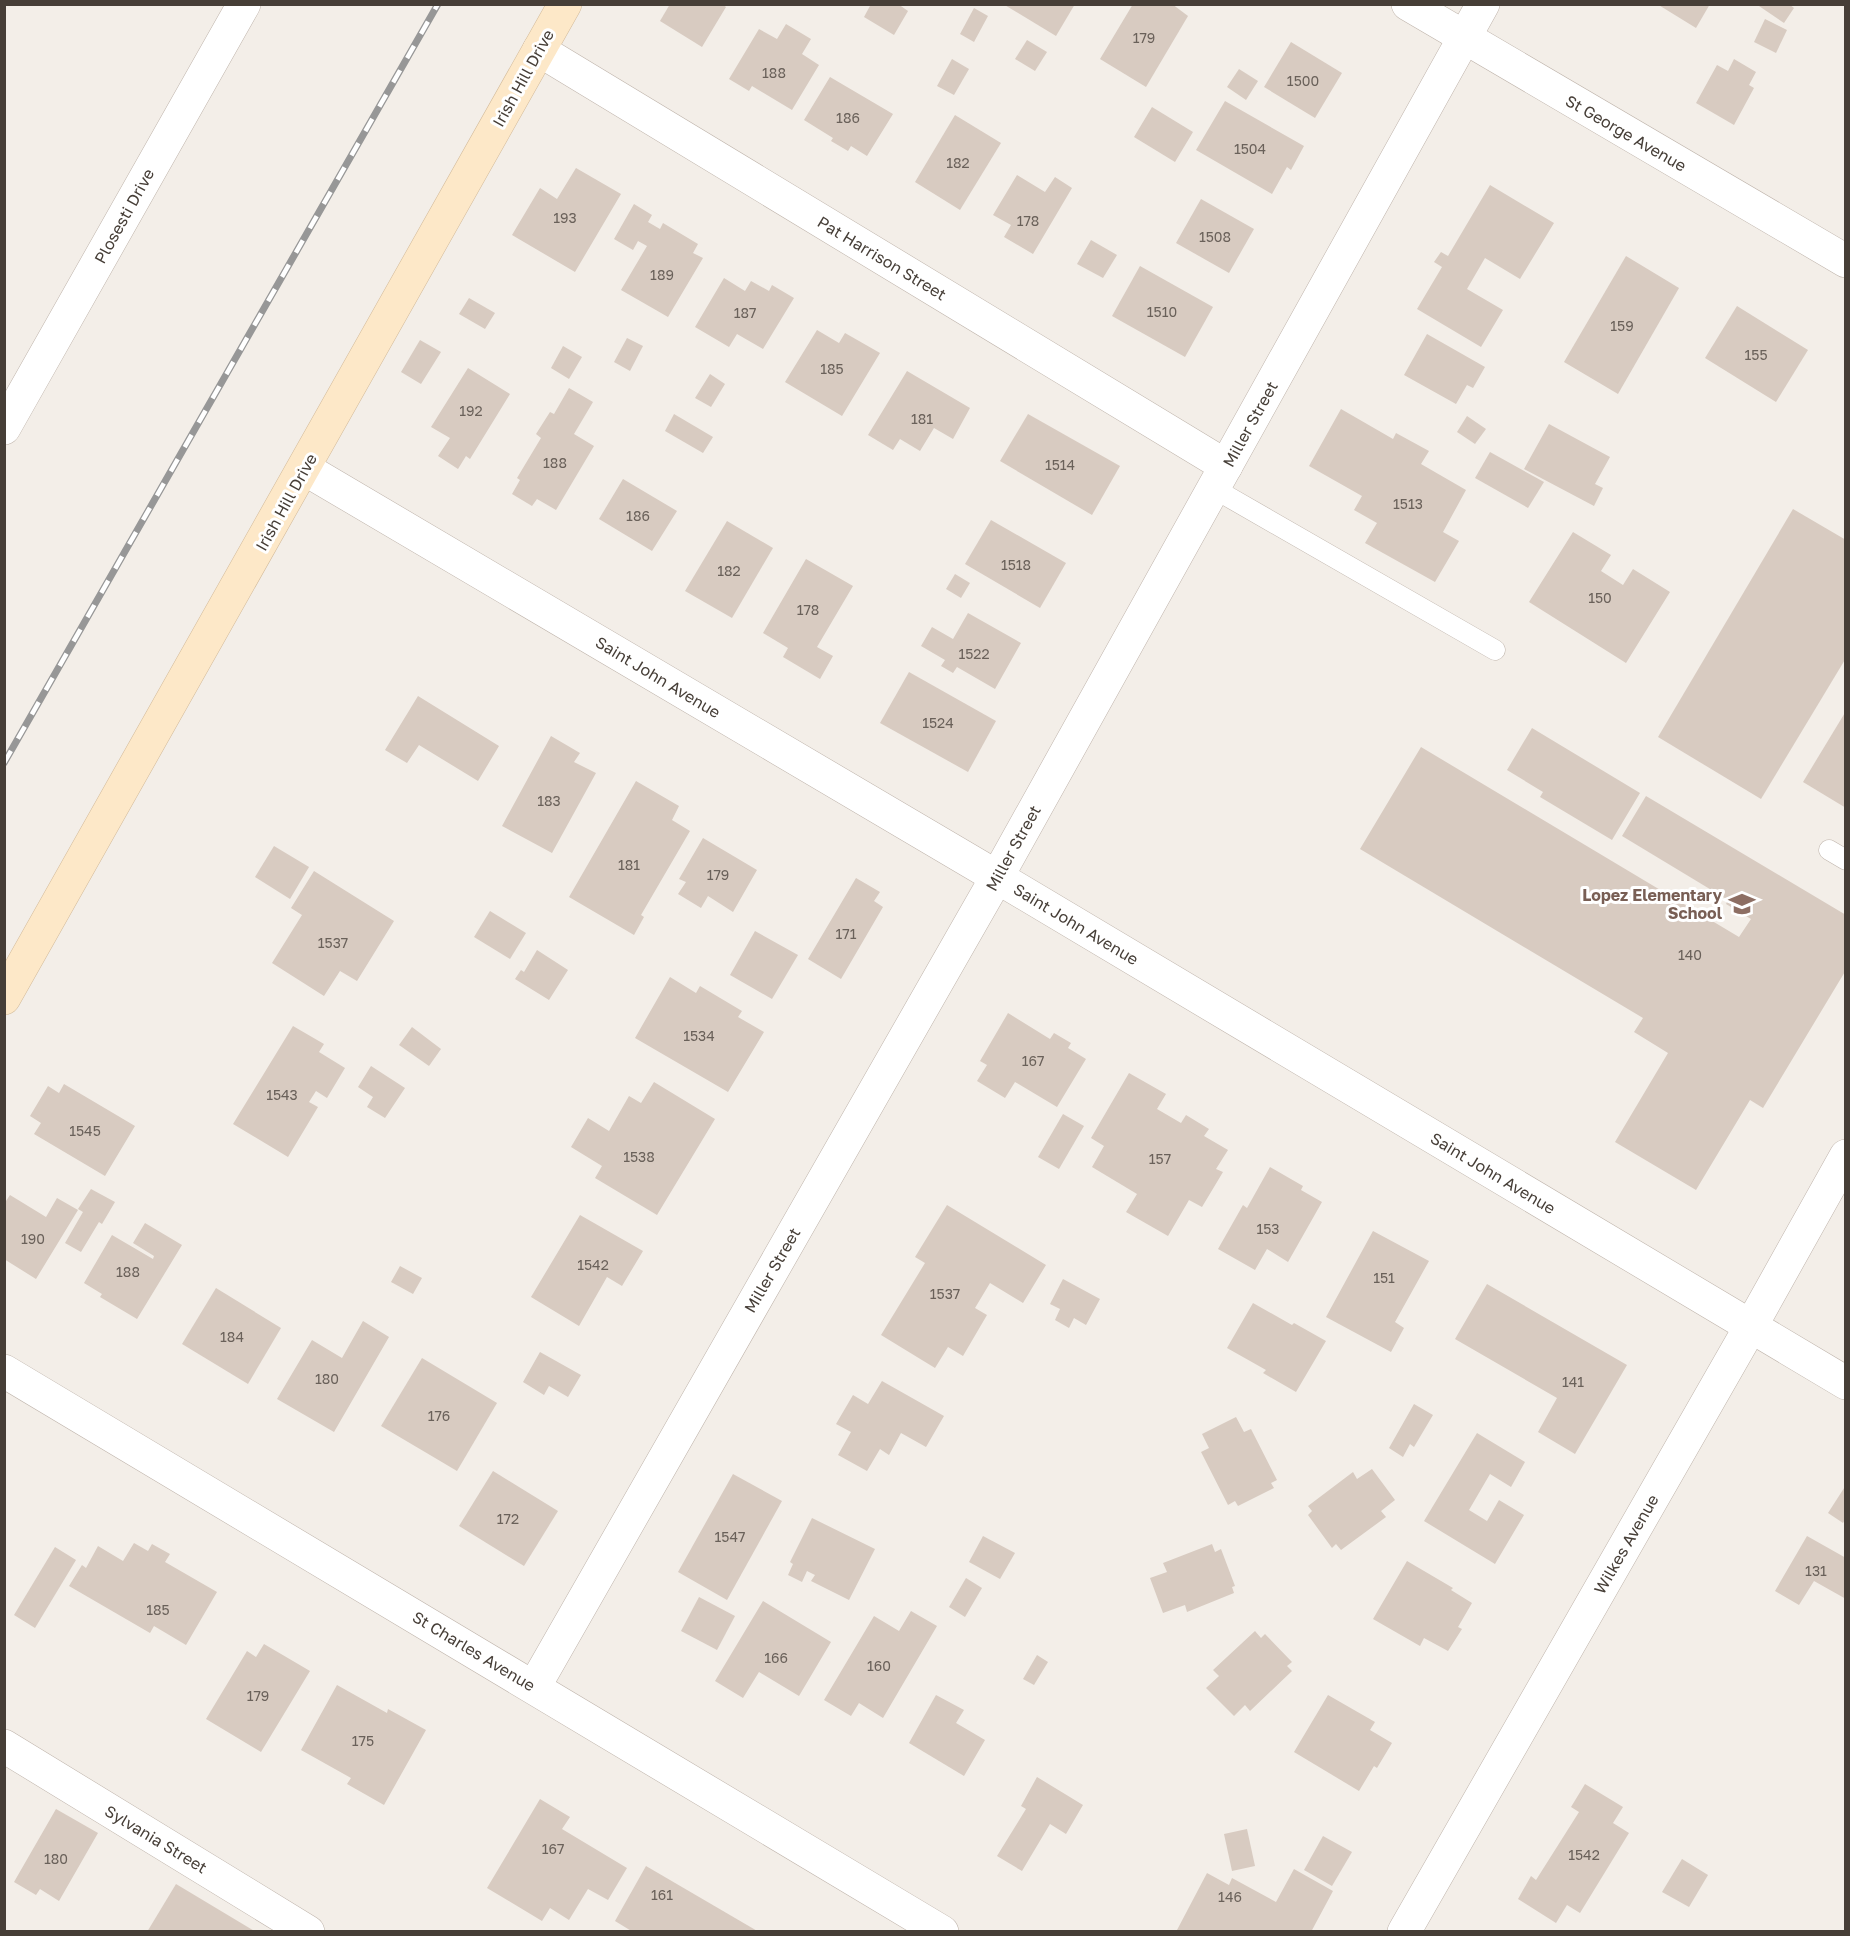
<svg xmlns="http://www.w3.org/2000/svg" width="1850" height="1936" viewBox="0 0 1850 1936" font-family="'Golos Text',sans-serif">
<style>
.building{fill:#d8cbc1}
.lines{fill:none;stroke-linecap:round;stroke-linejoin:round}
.service-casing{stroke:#bfb4ab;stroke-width:21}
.minor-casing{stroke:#bfb4ab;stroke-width:34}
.tertiary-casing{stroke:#bfb4ab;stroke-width:34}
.secondary-casing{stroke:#d2ba99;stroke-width:34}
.service{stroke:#fff;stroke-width:20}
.minor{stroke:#fff;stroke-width:33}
.tertiary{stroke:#fff;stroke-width:33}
.secondary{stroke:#fde8c8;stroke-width:33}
.rail-casing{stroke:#979797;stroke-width:7}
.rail{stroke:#fff;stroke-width:4.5;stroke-dasharray:14;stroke-linecap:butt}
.labels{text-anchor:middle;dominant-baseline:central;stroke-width:6;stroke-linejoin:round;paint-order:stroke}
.number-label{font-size:14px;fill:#6a615a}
.street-label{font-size:16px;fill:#463e37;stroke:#fff}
.education-label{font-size:16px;font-weight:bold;fill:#785e54;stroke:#fff;text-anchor:end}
</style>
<rect width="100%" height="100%" fill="#f3eee8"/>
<!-- building -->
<g class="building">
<path d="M670 4H722L726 7 702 47 660 21Z"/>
<path d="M871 4H898L908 11 894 35 864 17Z"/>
<path d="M1003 4H1075L1056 36Z"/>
<path d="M1133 4H1172L1188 16 1146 87 1100 59Z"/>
<path d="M1657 4H1710L1696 28Z"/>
<path d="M1756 4H1789L1794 8 1784 23Z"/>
<path d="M974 8 988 16 974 42 960 34Z"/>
<path d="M1765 19 1787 30 1776 53 1754 42Z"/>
<path d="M786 24 811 39 802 54 819 65 792 110 752 86 749 91 729 79 759 29 777 39Z"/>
<path d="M1027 40 1047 52 1035 71 1015 59Z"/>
<path d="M1291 42 1342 73 1315 118 1264 87Z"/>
<path d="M952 59 969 69 954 95 937 86Z"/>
<path d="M1734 59 1756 72 1749 85 1754 88 1734 125 1696 103 1717 65 1728 71Z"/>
<path d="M1239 69 1258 81 1246 100 1227 87Z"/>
<path d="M830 77 893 114 867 156 851 146 848 151 831 141 833 138 804 120Z"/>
<path d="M1225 101 1304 146 1291 170 1287 167 1272 194 1196 150Z"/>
<path d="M1152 107 1193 132 1175 162 1134 137Z"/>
<path d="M955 115 1001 143 960 210 915 182Z"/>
<path d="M576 168 621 194 575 272 512 235 540 188 557 199Z"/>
<path d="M1017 175 1045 192 1055 177 1072 188 1033 254 1004 237 1011 225 993 215Z"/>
<path d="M1490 185 1554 223 1520 279 1485 258 1467 289 1503 310 1481 347 1417 309 1442 267 1434 262 1441 252 1448 256Z"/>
<path d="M1201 199 1254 229 1229 273 1176 243Z"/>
<path d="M634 204 652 215 648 222 660 229 663 223 698 244 693 253 703 258 668 317 621 290 647 246 638 241 633 250 614 239Z"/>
<path d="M1091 240 1117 255 1103 278 1077 264Z"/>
<path d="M1626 256 1679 288 1618 394 1564 362Z"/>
<path d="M1140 266 1213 307 1185 357 1112 316Z"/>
<path d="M724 278 745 291 751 281 769 291 772 285 794 298 763 349 737 334 729 347 695 327Z"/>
<path d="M469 298 495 313 485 329 459 314Z"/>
<path d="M1737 306 1808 350 1776 402 1705 358Z"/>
<path d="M817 330 839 343 845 333 880 353 842 416 785 382Z"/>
<path d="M1427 334 1485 367 1473 388 1467 385 1456 404 1404 375Z"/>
<path d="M627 338 643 346 630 371 614 362Z"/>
<path d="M420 340 441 352 421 384 401 372Z"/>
<path d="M563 346 582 357 569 379 551 368Z"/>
<path d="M468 368 510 394 470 459 466 456 458 469 438 456 450 438 431 427Z"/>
<path d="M907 371 970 408 953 439 934 428 920 451 900 439 893 450 868 435Z"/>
<path d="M710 374 725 384 711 407 695 398Z"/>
<path d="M569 388 593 402 574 434 594 446 556 510 537 499 532 506 512 494 520 480 517 478 541 438 536 434 550 412 554 414Z"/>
<path d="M1341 409 1393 439 1396 433 1429 451 1421 464 1466 490 1443 532 1459 541 1435 582 1365 543 1377 523 1354 510 1362 496 1309 466Z"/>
<path d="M674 414 713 437 703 453 665 431Z"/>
<path d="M1028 414 1120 466 1092 515 1000 461Z"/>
<path d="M1467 416 1486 429 1475 444 1457 432Z"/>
<path d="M1549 424 1610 457 1595 484 1603 488 1594 506 1524 469Z"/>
<path d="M1490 452 1544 482 1528 508 1475 478Z"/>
<path d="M623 479 677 511 652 551 599 519Z"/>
<path d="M1793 509 1846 540V658L1761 799 1658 737Z"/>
<path d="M991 520 1066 563 1040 608 965 564Z"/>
<path d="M727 521 773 548 732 618 685 591Z"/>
<path d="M1573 532 1611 555 1601 571 1623 585 1633 569 1670 592 1626 663 1529 602Z"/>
<path d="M806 559 853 586 817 647 833 656 820 679 783 657 788 648 763 633Z"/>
<path d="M955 574 970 583 961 598 946 589Z"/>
<path d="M968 613 1021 643 995 689 957 667 953 673 941 666 945 660 921 646 932 627 953 639Z"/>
<path d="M909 672 996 721 968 772 880 723Z"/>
<path d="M418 696 499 746 478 781 419 745 407 763 385 750Z"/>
<path d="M1846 711V808L1803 782Z"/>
<path d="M1532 728 1640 793 1612 840 1540 797 1543 792 1507 770Z"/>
<path d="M551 736 580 753 574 762 596 773 552 853 502 826Z"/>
<path d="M1421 747 1739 937 1751 919 1726 904 1728 900 1622 836 1646 796 1846 915V970L1763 1108 1750 1100 1696 1190 1615 1142 1668 1053 1634 1032 1643 1018 1360 849Z"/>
<path d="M636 781 679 806 672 820 690 831 641 915 644 917 634 935 569 897Z"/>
<path d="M703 838 757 870 733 912 708 896 701 908 678 894 686 882 679 879Z"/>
<path d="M274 846 309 867 290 899 255 877Z"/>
<path d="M314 871 394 921 357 981 340 971 324 996 272 963 302 915 291 908Z"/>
<path d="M856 878 880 892 874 901 883 907 841 979 808 959Z"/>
<path d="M490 911 526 933 510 959 474 937Z"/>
<path d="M755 931 798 955 772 999 730 975Z"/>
<path d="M537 950 568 970 549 1000 515 979 521 970 524 972Z"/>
<path d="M670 977 696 993 700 986 742 1011 738 1017 764 1032 728 1092 635 1038Z"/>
<path d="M1008 1013 1050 1039 1054 1033 1071 1043 1068 1048 1086 1059 1057 1107 1015 1082 1005 1098 977 1081 987 1065 980 1061Z"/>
<path d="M293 1026 324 1044 319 1052 345 1068 327 1098 316 1091 309 1102 318 1107 288 1157 233 1124Z"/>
<path d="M412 1027 441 1049 429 1066 399 1045Z"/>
<path d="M371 1066 405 1088 385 1118 367 1107 373 1097 358 1087Z"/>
<path d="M1129 1073 1166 1094 1157 1109 1181 1123 1186 1115 1209 1129 1204 1136 1228 1150 1216 1169 1223 1172 1202 1207 1189 1200 1168 1236 1126 1212 1137 1194 1092 1167 1104 1146 1091 1138Z"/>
<path d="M654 1082 715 1119 657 1215 595 1178 602 1166 571 1147 588 1118 609 1131 629 1096 641 1103Z"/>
<path d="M64 1084 135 1126 105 1176 34 1134 41 1123 30 1116 48 1086 59 1093Z"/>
<path d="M1063 1114 1084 1126 1059 1169 1038 1157Z"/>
<path d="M1270 1167 1303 1186 1301 1190 1322 1202 1288 1262 1267 1249 1255 1270 1218 1249 1243 1205 1247 1208Z"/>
<path d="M91 1189 115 1202 102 1224 99 1222 81 1252 65 1243 83 1212 78 1209Z"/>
<path d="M10 1195 46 1217 57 1198 78 1210 36 1279 4 1259V1204Z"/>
<path d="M947 1205 1046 1265 1023 1303 990 1283 975 1308 987 1315 963 1356 948 1347 935 1368 881 1335 925 1263 915 1257Z"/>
<path d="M580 1215 643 1251 622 1286 607 1277 579 1326 531 1297Z"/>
<path d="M145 1223 182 1245 137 1319 100 1297 102 1294 84 1283 112 1235 153 1259 154 1256 133 1243Z"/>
<path d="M1373 1231 1429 1261 1395 1322 1404 1328 1391 1352 1326 1317Z"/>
<path d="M400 1266 422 1278 413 1294 391 1282Z"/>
<path d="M1063 1279 1100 1299 1086 1325 1074 1318 1069 1328 1055 1320 1060 1309 1050 1304Z"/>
<path d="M1487 1284 1627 1365 1575 1454 1538 1432 1557 1398 1455 1339Z"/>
<path d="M216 1288 281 1328 248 1384 182 1344Z"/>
<path d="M1253 1303 1292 1325 1294 1323 1326 1341 1296 1392 1263 1373 1266 1370 1227 1348Z"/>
<path d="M363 1321 389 1337 334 1432 277 1399 312 1340 342 1358Z"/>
<path d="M540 1352 581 1375 568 1397 549 1386 544 1395 523 1382Z"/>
<path d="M422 1358 497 1403 457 1471 381 1426Z"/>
<path d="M882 1381 944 1416 926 1447 901 1433 889 1455 880 1449 867 1471 838 1455 851 1432 836 1424 853 1395 868 1404Z"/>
<path d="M1414 1404 1433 1415 1414 1447 1410 1444 1403 1457 1389 1448Z"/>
<path d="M1236 1417 1244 1432 1251 1429 1277 1480 1271 1483 1274 1488 1238 1506 1235 1501 1228 1505 1201 1452 1209 1448 1202 1434Z"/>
<path d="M1477 1433 1525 1462 1511 1487 1490 1474 1469 1510 1487 1521 1499 1500 1524 1515 1495 1564 1424 1521Z"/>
<path d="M1372 1469 1395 1500 1381 1511 1386 1517 1341 1550 1336 1544 1332 1548 1308 1515 1312 1511 1308 1506 1353 1472 1357 1479Z"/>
<path d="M493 1471 558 1511 524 1566 459 1526Z"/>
<path d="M733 1474 782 1501 727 1600 678 1572Z"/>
<path d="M1846 1485V1518L1843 1523 1828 1513Z"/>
<path d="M812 1518 875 1549 849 1600 811 1581 815 1575 807 1571 802 1582 788 1575 793 1564 790 1562Z"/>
<path d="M983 1536 1015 1553 1000 1579 969 1562Z"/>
<path d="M1807 1536 1846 1558V1599L1814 1581 1799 1605 1775 1591Z"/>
<path d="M134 1543 148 1551 152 1544 170 1554 165 1562 217 1592 186 1645 154 1626 150 1633 69 1586 82 1565 86 1568 98 1546 123 1561Z"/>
<path d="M1212 1544 1215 1552 1221 1549 1235 1586 1232 1587 1234 1593 1187 1612 1185 1605 1163 1613 1150 1578 1167 1572 1163 1563Z"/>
<path d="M55 1547 76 1560 35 1628 14 1615Z"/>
<path d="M1407 1561 1453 1588 1451 1590 1472 1603 1458 1627 1462 1629 1448 1651 1424 1638 1420 1646 1373 1619Z"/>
<path d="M966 1578 982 1588 965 1617 949 1607Z"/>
<path d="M699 1597 735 1616 717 1650 681 1631Z"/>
<path d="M763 1601 831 1642 799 1696 759 1672 743 1698 715 1681Z"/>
<path d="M911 1611 937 1626 883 1718 859 1703 851 1716 824 1700 874 1616 899 1631Z"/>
<path d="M1255 1631 1261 1638 1265 1634 1292 1662 1287 1666 1292 1671 1250 1711 1245 1705 1234 1716 1206 1688 1219 1676 1213 1670Z"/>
<path d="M264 1644 310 1671 261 1752 206 1719 247 1651 256 1657Z"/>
<path d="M1037 1655 1048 1662 1034 1685 1023 1679Z"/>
<path d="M337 1685 387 1713 388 1709 426 1730 384 1805 347 1784 351 1778 301 1750Z"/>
<path d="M936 1695 964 1710 956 1723 985 1740 964 1776 909 1743Z"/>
<path d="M1328 1695 1375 1722 1370 1730 1392 1743 1377 1768 1374 1766 1359 1791 1294 1752Z"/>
<path d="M1037 1777 1083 1805 1066 1834 1050 1824 1022 1871 997 1856 1026 1809 1021 1806Z"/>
<path d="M1585 1784 1623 1807 1613 1823 1629 1833 1580 1913 1567 1905 1556 1923 1518 1899 1531 1876 1536 1880 1579 1812 1571 1807Z"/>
<path d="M540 1799 570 1817 562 1829 627 1868 608 1900 588 1889 569 1920 550 1908 542 1921 487 1888Z"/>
<path d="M56 1809 98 1833 59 1901 40 1889 36 1895 14 1882Z"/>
<path d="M1247 1829 1255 1866 1232 1871 1224 1834Z"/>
<path d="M1323 1836 1352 1852 1332 1886 1304 1870Z"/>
<path d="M1682 1859 1708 1875 1689 1907 1662 1892Z"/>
<path d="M646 1866 759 1932H633L615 1921Z"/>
<path d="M1294 1869 1333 1891 1311 1932 1177 1930 1207 1873 1229 1885 1232 1878 1276 1902Z"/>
<path d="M176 1884 256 1932H147Z"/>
</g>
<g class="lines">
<!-- service casing -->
<g class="service-casing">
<g id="service">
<path d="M1213 488 1495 650"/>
<path d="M1829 850 1846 860"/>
</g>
</g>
<!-- minor casing -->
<g class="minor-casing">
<g id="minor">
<path d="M1408 4 1846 261"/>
<path d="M539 50 1226 466"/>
<path d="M305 469 997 877 1846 1383"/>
<path d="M4 1371 942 1932"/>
<path d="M534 1687 997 877 1483 4"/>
<path d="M4 1746 308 1932"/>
<path d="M1404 1932 1751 1326 1846 1156"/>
</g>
</g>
<!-- tertiary casing -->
<g class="tertiary-casing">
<path id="tertiary" d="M4 428 244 4"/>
</g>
<!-- secondary casing -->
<g class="secondary-casing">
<path id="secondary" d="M4 998 565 4"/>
</g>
<!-- service -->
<use href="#service" class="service"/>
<!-- minor -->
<use href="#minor" class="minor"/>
<!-- tertiary -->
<use href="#tertiary" class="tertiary"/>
<!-- secondary -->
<use href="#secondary" class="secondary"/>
<!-- rail casing -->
<g class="rail-casing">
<path id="rail" d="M4 763 438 4"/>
</g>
<!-- rail -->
<use href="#rail" class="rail"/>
</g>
<!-- icons -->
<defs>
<g id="school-bare" transform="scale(2.07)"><path d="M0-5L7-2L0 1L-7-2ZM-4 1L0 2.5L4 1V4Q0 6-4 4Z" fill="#8d6e63" stroke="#fff" stroke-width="2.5" paint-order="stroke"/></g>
</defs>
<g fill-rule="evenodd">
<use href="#school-bare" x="1742" y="904"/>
</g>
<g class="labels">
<!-- number labels -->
<g class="number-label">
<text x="1144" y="37">179</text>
<text x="774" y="72">188</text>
<text x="1303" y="80">1500</text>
<text x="848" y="117">186</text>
<text x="1250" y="148">1504</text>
<text x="958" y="162">182</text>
<text x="565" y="217">193</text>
<text x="1028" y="220">178</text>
<text x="1215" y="236">1508</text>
<text x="662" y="274">189</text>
<text x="1162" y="311">1510</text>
<text x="745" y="312">187</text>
<text x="1622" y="325">159</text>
<text x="1756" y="354">155</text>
<text x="832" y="368">185</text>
<text x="471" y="410">192</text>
<text x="922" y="418">181</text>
<text x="555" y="462">188</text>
<text x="1060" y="464">1514</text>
<text x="1408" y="503">1513</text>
<text x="638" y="515">186</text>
<text x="1016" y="564">1518</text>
<text x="729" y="570">182</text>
<text x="1600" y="597">150</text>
<text x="808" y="609">178</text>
<text x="974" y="653">1522</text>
<text x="938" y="722">1524</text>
<text x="549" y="800">183</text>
<text x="629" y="864">181</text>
<text x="718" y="874">179</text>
<text x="846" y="933">171</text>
<text x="333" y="942">1537</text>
<text x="1690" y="954">140</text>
<text x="699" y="1035">1534</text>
<text x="1033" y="1060">167</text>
<text x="282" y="1094">1543</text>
<text x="85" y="1130">1545</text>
<text x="639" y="1156">1538</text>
<text x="1160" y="1158">157</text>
<text x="1268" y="1228">153</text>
<text x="33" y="1238">190</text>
<text x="593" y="1264">1542</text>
<text x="128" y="1271">188</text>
<text x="1384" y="1277">151</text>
<text x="945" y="1293">1537</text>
<text x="232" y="1336">184</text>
<text x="327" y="1378">180</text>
<text x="1573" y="1381">141</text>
<text x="439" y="1415">176</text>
<text x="508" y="1518">172</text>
<text x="730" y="1536">1547</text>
<text x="1816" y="1570">131</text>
<text x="158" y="1609">185</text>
<text x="776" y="1657">166</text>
<text x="879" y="1665">160</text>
<text x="258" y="1695">179</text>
<text x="363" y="1740">175</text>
<text x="553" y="1848">167</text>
<text x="1584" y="1854">1542</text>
<text x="56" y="1858">180</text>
<text x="662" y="1894">161</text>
<text x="1230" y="1896">146</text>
</g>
<!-- street labels -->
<g class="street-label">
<text transform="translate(523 78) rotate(-61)">Irish Hill Drive</text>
<text transform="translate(1626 133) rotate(30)">St George Avenue</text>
<text transform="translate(124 216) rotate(-61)">Plosesti Drive</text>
<text transform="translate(882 258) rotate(31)">Pat Harrison Street</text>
<text transform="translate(1250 424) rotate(-61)">Miller Street</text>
<text transform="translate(286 502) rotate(-61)">Irish Hill Drive</text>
<text transform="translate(658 677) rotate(31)">Saint John Avenue</text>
<text transform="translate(1013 848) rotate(-61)">Miller Street</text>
<text transform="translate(1076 924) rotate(31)">Saint John Avenue</text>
<text transform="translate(1493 1173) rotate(31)">Saint John Avenue</text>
<text transform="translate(772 1270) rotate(-60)">Miller Street</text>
<text transform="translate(1626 1544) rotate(-60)">Wilkes Avenue</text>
<text transform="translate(474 1651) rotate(31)">St Charles Avenue</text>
<text transform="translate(156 1839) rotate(31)">Sylvania Street</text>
</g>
<!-- education labels -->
<g class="education-label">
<text x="1722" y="895">Lopez Elementary<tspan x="1722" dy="18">School</tspan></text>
</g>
</g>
<!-- border -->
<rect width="1850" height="1936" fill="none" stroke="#463e37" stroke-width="12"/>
</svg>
